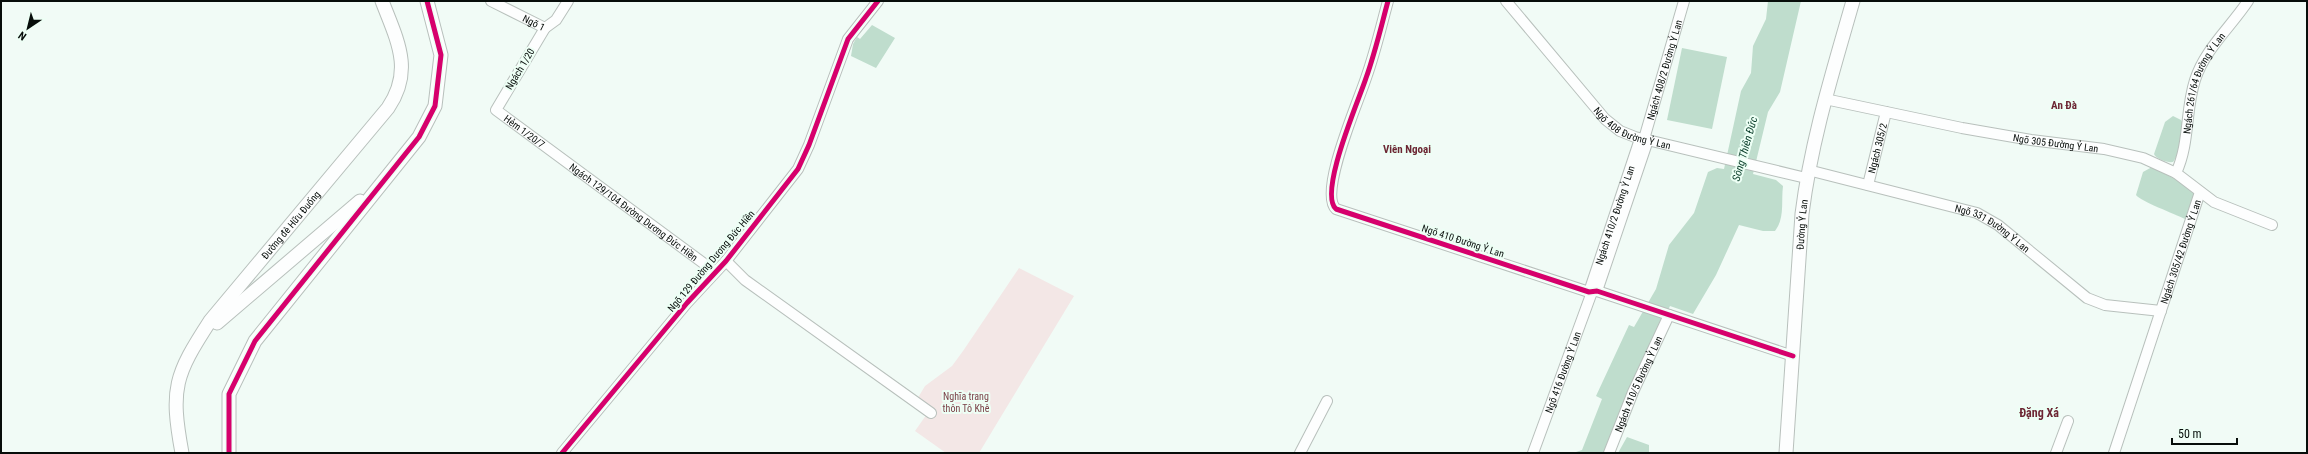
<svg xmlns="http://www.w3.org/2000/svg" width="2308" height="454" viewBox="0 0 2308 454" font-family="'Roboto Condensed',sans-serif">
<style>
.green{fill:#f3e7e6}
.water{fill:#bfddcd}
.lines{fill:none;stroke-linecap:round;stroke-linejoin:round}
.street-casing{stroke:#b8c0bc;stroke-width:12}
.secondary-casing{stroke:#b8c0bc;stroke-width:15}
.street{stroke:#fdfefe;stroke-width:10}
.secondary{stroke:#fdfefe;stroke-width:13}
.cycleway-casing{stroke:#edfff5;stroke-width:8}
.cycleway{stroke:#d6006c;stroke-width:5}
.labels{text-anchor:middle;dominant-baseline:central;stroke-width:4;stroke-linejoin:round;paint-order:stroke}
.street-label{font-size:10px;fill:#070d0a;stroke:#edfff5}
.park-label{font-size:10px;fill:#7a4047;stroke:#edfff5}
.neighbourhood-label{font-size:11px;font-weight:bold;fill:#6c2633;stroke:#edfff5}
.water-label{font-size:11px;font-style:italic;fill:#073b27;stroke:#edfff5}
.quarter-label{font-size:12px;font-weight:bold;fill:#6c2633;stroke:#edfff5}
</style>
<rect width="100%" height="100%" fill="#f1fbf6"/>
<!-- green -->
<path class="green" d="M1019 268 1074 296 979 453H946L915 431 929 411 916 401 925 386 952 366 963 351Z"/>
<!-- water -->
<g class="water">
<path d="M1768 1H1801L1780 92 1768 112 1753 174 1776 180 1783 186C1781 202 1785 218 1775 231H1763L1739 225 1716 275 1693 314 1670 306 1623 406 1606 453H1573L1582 450 1602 399 1596 396 1629 325 1634 327 1656 289 1669 245 1694 213 1708 172 1717 168 1724 169 1741 91 1751 73 1753 46 1766 19Z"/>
<path d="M872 25 895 38 876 68 851 56 853 44 857 37 860 39Z"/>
<path d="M1682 48 1727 57 1712 129 1667 120Z"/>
<path d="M2173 116 2181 120C2187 130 2180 153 2173 162 2168 163 2156 159 2154 154L2165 122Z"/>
<path d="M2152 167 2192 188 2196 195 2185 219C2175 214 2140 201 2136 195L2143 172Z"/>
<path d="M1627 437 1649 445V453H1618Z"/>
</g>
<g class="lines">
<!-- street casing -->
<g class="street-casing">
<g id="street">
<path id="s1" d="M491 1 545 28 556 20 568 1"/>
<path d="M1388 1C1381 27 1375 53 1366 78 1359 100 1318 193 1336 209L1589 292 1597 291 1793 356"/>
<path id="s2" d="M1506 1 1605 119 1620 131 1635 137 1806 178"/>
<path id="s3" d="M545 28 496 110 714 271"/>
<path id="s4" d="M1825 99 1962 128 2031 140 2104 149 2143 158 2176 173 2214 202 2272 225"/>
<path id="s5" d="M1644 139 1684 1"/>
<path id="s6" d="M1808 170 1977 213 1998 225 2087 298 2105 305 2161 311"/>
<path id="s7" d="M2176 173C2190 143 2185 111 2195 80 2205 49 2230 28 2248 1"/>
<path id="s8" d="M1868 185 1886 112"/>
<path d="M726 261 745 280 931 413"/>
<path d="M1597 291 1648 140"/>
<path id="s9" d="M1589 292 1640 139"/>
<path d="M562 453 687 303 726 261 798 169 809 145 848 39 878 1"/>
<path d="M1300 453 1327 401"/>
<path id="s10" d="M1533 453 1592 292"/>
<path id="s11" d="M1609 453 1633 392 1669 315"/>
<path d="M2056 453 2068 421"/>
<path id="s12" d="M2114 453 2200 192"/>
</g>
</g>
<!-- secondary casing -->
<g class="secondary-casing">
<g id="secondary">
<path d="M217 323 360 201"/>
<path id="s13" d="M182 453C170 388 175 375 210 321L388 108C414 70 397 40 382 1"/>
<path d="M229 453V394L255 341 419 137 435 106 441 55 427 1"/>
<path id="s14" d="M1786 453 1802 214C1811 141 1833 71 1853 1"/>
</g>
</g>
<!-- street -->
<use href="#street" class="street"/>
<!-- secondary -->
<use href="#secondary" class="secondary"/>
<!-- cycleway casing -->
<g class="cycleway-casing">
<g id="cycleway">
<path d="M1388 1C1381 27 1375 53 1366 78 1359 100 1318 193 1336 209L1589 292 1597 291 1793 356"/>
<path d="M229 453V394L255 341 419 137 435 106 441 55 427 1"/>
<path d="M562 453 687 303 726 261 798 169 809 145 848 39 878 1"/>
</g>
</g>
<!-- cycleway -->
<use href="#cycleway" class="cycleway"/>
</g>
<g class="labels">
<!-- street labels -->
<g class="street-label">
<text stroke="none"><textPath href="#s1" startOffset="48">Ngõ 1</textPath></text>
<text transform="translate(520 69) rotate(-59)">Ngách 1/20</text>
<text stroke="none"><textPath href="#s5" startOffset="72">Ngách 408/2 Đường Ỷ Lan</textPath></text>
<text stroke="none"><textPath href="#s7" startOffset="95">Ngách 261/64 Đường Ỷ Lan</textPath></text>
<text stroke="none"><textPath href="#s2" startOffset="183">Ngõ 408 Đường Ỷ Lan</textPath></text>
<text stroke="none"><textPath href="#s3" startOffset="131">Hẻm 1/20/7</textPath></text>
<text stroke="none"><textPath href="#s4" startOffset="235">Ngõ 305 Đường Ỷ Lan</textPath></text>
<text stroke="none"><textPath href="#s8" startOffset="38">Ngách 305/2</textPath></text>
<text stroke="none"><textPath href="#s3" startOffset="267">Ngách 129/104 Đường Dương Đức Hiền</textPath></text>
<text stroke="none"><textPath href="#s9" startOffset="81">Ngách 410/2 Đường Ỷ Lan</textPath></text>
<text stroke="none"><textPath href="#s14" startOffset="229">Đường Ỷ Lan</textPath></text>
<text stroke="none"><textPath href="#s13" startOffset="266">Đường đê Hữu Đuống</textPath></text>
<text stroke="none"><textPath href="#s6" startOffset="195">Ngõ 331 Đường Ỷ Lan</textPath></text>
<text transform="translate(1463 241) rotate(18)">Ngõ 410 Đường Ỷ Lan</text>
<text stroke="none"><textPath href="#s12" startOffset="212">Ngách 305/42 Đường Ỷ Lan</textPath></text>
<text transform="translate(711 261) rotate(-50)">Ngõ 129 Đường Dương Đức Hiền</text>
<text stroke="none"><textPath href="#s10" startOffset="86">Ngõ 416 Đường Ỷ Lan</textPath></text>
<text stroke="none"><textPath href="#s11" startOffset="75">Ngách 410/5 Đường Ỷ Lan</textPath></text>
</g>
<!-- park labels -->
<g class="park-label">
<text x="966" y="396">Nghĩa trang<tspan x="966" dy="12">thôn Tô Khê</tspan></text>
</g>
<!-- neighbourhood labels -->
<g class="neighbourhood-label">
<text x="2064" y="105">An Đà</text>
<text x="1407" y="149">Viên Ngoại</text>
</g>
<!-- water labels -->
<g class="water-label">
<text transform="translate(1745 149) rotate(-74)">Sông Thiên Đức</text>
</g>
<!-- quarter labels -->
<g class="quarter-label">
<text x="2039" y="413">Đặng Xá</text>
</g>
</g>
<!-- border -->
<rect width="2308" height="454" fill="none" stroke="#070d0a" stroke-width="4"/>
<!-- north arrow -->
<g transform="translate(28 28) rotate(215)" stroke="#edfff5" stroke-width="3" paint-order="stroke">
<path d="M0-3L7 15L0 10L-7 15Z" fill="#070d0a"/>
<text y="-6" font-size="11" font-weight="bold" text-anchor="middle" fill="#070d0a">N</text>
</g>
<!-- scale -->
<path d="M2172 438v6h65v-6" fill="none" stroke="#070d0a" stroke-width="2"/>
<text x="2178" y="438" font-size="12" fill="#070d0a" stroke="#edfff5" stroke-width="3" paint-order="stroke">50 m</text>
</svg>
